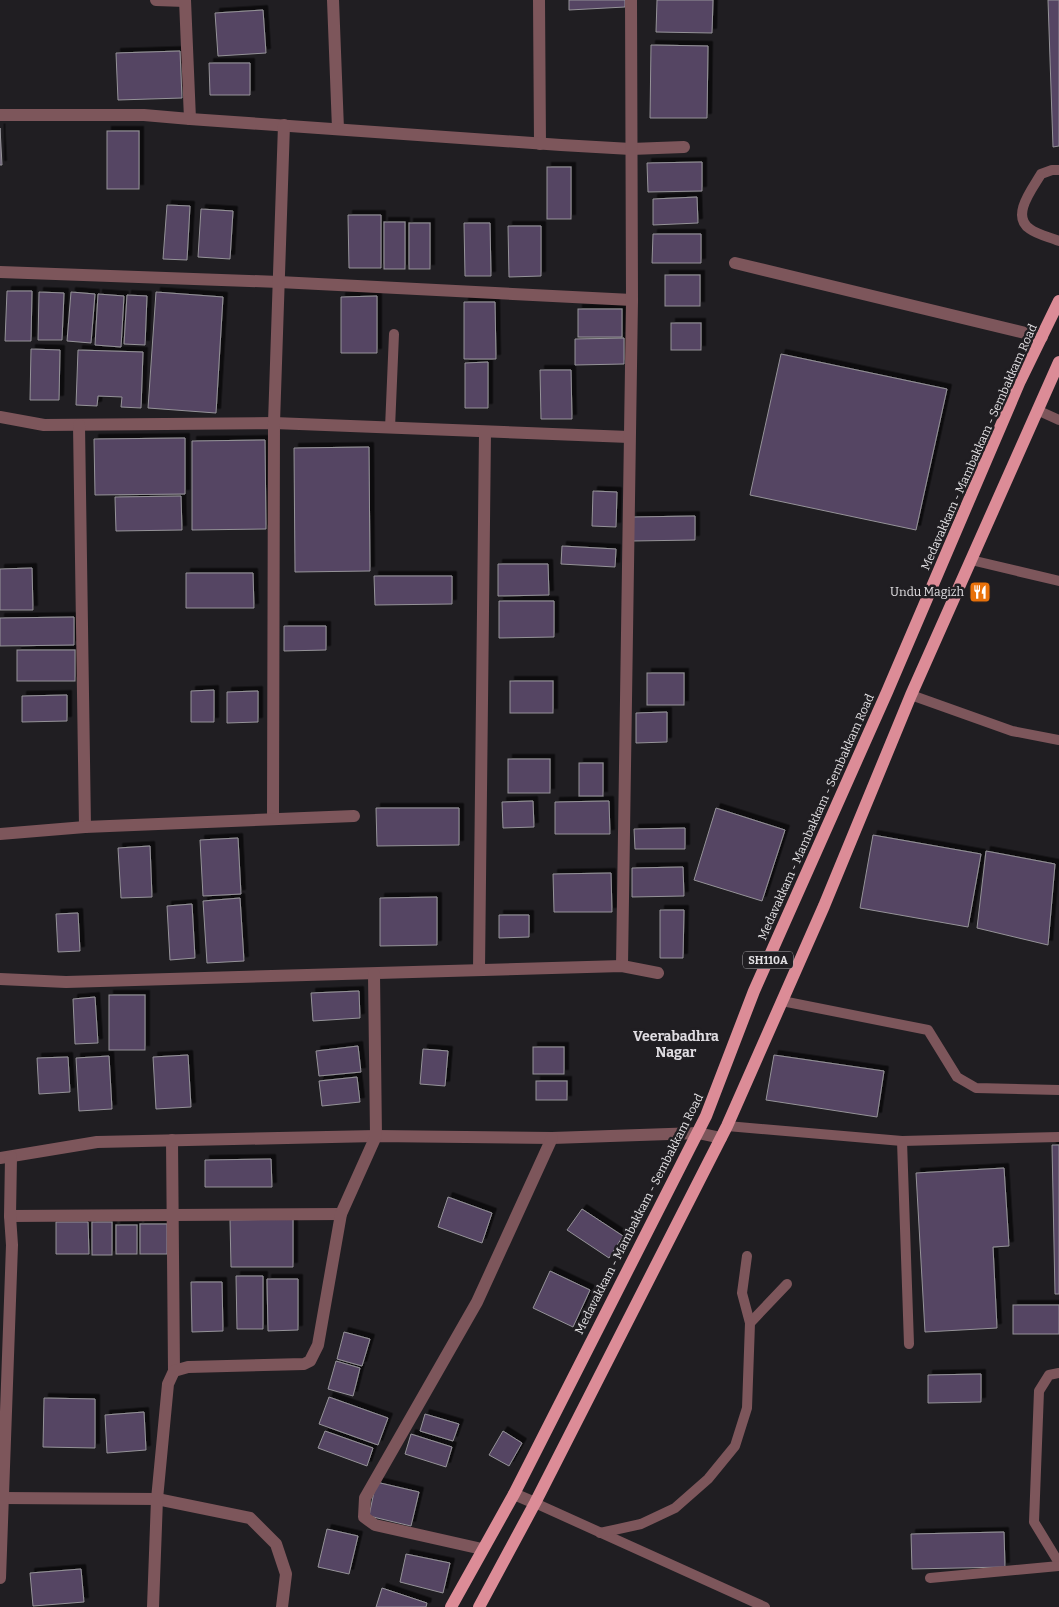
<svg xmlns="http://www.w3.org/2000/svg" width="1059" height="1607" viewBox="0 0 1059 1607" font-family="Bitter,serif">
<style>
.building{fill:#554564;stroke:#959398;filter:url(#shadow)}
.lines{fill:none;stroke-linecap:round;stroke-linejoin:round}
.lane{stroke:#7d565b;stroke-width:10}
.street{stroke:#7d565b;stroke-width:12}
.primary{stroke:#dc8c97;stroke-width:12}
.labels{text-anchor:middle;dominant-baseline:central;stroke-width:5;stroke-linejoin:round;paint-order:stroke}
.shield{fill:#201e22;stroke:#a8a6aa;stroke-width:1}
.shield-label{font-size:11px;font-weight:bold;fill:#e3e1e4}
.street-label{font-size:12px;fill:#e3e1e4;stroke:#201e22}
.poi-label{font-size:12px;fill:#e3e1e4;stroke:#201e22;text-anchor:end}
.neighbourhood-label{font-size:14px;font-weight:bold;fill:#e0dde2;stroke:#201e22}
</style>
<defs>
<filter id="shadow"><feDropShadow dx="4.5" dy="-4.5" stdDeviation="0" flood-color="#0009"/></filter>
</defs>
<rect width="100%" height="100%" fill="#201e22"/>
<!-- building -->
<g class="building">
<path d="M569 0H625V7L569 10Z"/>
<path d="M657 0H713L712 33 656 32Z"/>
<path d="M1048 0H1059V146L1053 147Z"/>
<path d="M263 10 266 53 218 56 215 13Z"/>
<path d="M651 45 708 46 707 118H650Z"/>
<path d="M180 51 182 98 118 100 116 53Z"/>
<path d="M209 63H250V95H210Z"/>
<path d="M0 128 2 165H0Z"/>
<rect x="107" y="131" width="32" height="58"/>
<path d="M702 162V191L648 192 647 163Z"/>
<rect x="547" y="167" width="24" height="52"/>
<path d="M697 197 698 223 653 225V199Z"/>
<path d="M167 205 190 206 187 260 163 259Z"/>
<path d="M201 209 233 211 230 259 198 257Z"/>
<path d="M348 215H381V268H349Z"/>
<rect x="384" y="222" width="21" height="47"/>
<rect x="409" y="223" width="21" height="46"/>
<path d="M464 223H490L491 276H465Z"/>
<path d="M508 226H541V276L509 277Z"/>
<path d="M653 234H701V263H652Z"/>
<rect x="665" y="275" width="35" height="31"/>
<path d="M7 291H32L31 341H5Z"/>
<path d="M39 292 64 293 62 340H38Z"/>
<path d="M71 292 95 294 91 343 67 341Z"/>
<path d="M156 292 223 297 216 413 148 408Z"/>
<path d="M98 294 124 296 121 347 95 345Z"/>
<path d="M127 295 147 296 145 345 124 344Z"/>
<path d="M377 296V353H341V297Z"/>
<path d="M464 302H495L496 359H464Z"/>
<rect x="578" y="309" width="44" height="28"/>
<rect x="671" y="323" width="30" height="27"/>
<path d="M624 338V364L575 365V339Z"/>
<path d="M31 349 60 350 59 400H30Z"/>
<path d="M78 350 143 352 141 408 121 407 122 397 98 396 97 406 76 405Z"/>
<path d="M781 354 947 389 916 530 750 495Z"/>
<path d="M488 362V408H465V363Z"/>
<path d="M540 370H571L572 419H541Z"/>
<path d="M185 438V494L95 495 94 439Z"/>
<path d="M265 440 266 529 192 530V441Z"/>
<path d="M369 447 370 571 295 572 294 448Z"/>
<path d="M593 491 617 492 616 527 592 526Z"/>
<path d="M181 496 182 530 116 531 115 497Z"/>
<path d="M695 516V540L633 541 632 517Z"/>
<path d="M562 546 616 549 615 567 561 564Z"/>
<path d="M498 564H548L549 595 498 596Z"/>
<path d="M32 568 33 610H0V569Z"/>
<path d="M186 573H253L254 608H186Z"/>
<path d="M374 576H452V604L375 605Z"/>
<path d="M499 601H554V637L499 638Z"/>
<path d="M74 617V645L0 646V618Z"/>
<path d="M284 626H326V650L284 651Z"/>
<rect x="17" y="650" width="58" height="31"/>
<rect x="647" y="673" width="37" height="32"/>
<rect x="510" y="681" width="43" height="32"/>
<path d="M214 690V722H191V691Z"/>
<path d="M258 691V722L227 723V692Z"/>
<path d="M67 695V721L22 722V696Z"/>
<path d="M667 712V742L636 743V713Z"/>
<rect x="508" y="759" width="42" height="34"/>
<rect x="579" y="763" width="24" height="33"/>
<path d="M533 801 534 827 503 828 502 802Z"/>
<path d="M609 801 610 834H555V802Z"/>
<path d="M376 808H459V845L377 846Z"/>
<path d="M716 808 785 830 762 901 694 880Z"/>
<path d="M685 828V849H635L634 829Z"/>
<path d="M873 835 981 854 968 927 860 908Z"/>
<path d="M238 838 241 894 203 896 200 840Z"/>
<path d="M150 846 152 897 121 898 118 848Z"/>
<path d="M986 851 1055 864 1048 945 977 928Z"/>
<path d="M683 867 684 896 632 897V868Z"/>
<path d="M611 873 612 912H554L553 874Z"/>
<path d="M437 897V945L380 946V898Z"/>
<path d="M240 898 244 961 207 963 203 901Z"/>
<path d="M192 904 195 958 170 960 167 906Z"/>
<path d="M660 910H684L683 958H660Z"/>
<path d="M78 913 80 951 58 952 56 914Z"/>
<path d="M499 915H529V937L499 938Z"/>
<path d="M359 991 360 1018 313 1021 311 993Z"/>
<rect x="109" y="995" width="36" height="55"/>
<path d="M95 997 98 1043 75 1044 73 999Z"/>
<path d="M358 1046 361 1072 319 1076 316 1051Z"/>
<rect x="533" y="1047" width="31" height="27"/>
<path d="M423 1049 448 1051 445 1086 420 1084Z"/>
<path d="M188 1055 191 1107 156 1109 153 1057Z"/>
<path d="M774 1055 884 1071 877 1117 766 1100Z"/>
<path d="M109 1056 112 1109 79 1111 76 1058Z"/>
<path d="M68 1057 70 1092 39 1094 37 1058Z"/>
<path d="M357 1077 360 1102 322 1106 319 1081Z"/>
<rect x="536" y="1081" width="31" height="19"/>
<path d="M1052 1145H1059V1294H1055Z"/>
<path d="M271 1159 272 1187H205V1160Z"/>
<path d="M1004 1168 1009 1246 993 1247 997 1328 925 1332 916 1173Z"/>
<path d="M448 1197 492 1213 482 1243 438 1227Z"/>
<path d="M582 1209 623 1236 609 1258 567 1230Z"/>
<path d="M293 1219V1267H231L230 1220Z"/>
<path d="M56 1222H88L89 1254H56Z"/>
<rect x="92" y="1222" width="20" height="33"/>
<rect x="140" y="1224" width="27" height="30"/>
<rect x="116" y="1225" width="21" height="29"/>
<path d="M550 1271 590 1290 573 1327 533 1308Z"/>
<path d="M236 1276H263V1329H237Z"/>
<path d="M267 1279H298V1330L268 1331Z"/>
<path d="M191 1282H222L223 1331 192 1332Z"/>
<rect x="1013" y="1305" width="46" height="29"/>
<path d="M344 1332 370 1339 362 1366 337 1359Z"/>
<path d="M336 1361 360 1368 353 1396 328 1389Z"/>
<path d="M981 1374V1402L928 1403V1375Z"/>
<path d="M329 1397 388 1418 378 1445 319 1424Z"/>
<path d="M44 1398 95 1399V1448L43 1447Z"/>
<path d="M144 1412 146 1450 107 1453 105 1415Z"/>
<path d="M425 1414 459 1424 453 1441 420 1431Z"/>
<path d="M325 1431 373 1448 367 1466 318 1448Z"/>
<path d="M503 1431 522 1443 509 1466 489 1455Z"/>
<path d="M411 1434 452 1447 446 1467 405 1454Z"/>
<path d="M376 1482 419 1492 411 1526 369 1516Z"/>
<path d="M327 1529 358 1536 349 1574 318 1567Z"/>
<path d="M1004 1532 1005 1567 912 1569 911 1534Z"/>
<path d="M406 1554 450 1563 443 1593 400 1582Z"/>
<path d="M81 1569 84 1602 33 1606 30 1573Z"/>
<path d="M382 1588 427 1603 426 1607H376Z"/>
</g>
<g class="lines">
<!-- lane -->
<g class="lane">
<path d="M1059 170H1052L1041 174C1033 188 1010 216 1030 229 1038 235 1050 237 1059 241"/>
<path d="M1037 410 1059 420"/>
<path d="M390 428 394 334"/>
<path d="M971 560 1059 581"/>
<path d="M911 695 1012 731 1059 740"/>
<path d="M782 1001 928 1030 957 1077 976 1088 1059 1090"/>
<path d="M727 1126 902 1141 1059 1137"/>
<path d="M902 1141 909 1344"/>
<path d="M747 1256 742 1293 750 1323"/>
<path d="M1059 1373 1049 1375 1039 1391 1034 1522 1059 1563"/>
<path d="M535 1503 765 1607"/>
<path d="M600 1533 641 1524 675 1508 708 1479 735 1446 747 1408 750 1323 787 1284"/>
<path d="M930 1578 1059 1566"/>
</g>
<!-- street -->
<g class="street">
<path d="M156 0 185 1"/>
<path d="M185 0 190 119"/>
<path d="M333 0 338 129"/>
<path d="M539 0 540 144"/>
<path d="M0 115H144L190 119 561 145 631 149 684 147"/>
<path d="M735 263 1042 337"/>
<path d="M0 272 279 282 632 300"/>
<path d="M0 417 44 425 274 423 629 437"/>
<path d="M79 425 85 827"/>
<path d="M273 818 274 423 284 125"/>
<path d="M0 834 85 827 354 816"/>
<path d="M622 966 632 300 631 0"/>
<path d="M479 970 485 432"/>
<path d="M0 979 66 982 622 966 658 973"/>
<path d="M172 1140 174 1371"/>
<path d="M0 1158 97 1142 376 1136 552 1138 698 1133 721 1138"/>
<path d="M10 1216 341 1214"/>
<path d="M514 1494 535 1503"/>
<path d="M2 1498 157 1499 250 1518 276 1544 286 1574 282 1607"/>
<path d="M482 1549 375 1525 364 1517 365 1498 477 1302 552 1138"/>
<path d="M0 1578 12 1245 10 1216 11 1157"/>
<path d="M153 1607 157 1499 168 1384 174 1371 188 1367 304 1364 310 1361 318 1345 341 1214 376 1136 374 974"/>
</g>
<!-- primary -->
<g class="primary">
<path d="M451 1607 514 1494 706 1116 754 991 887 692 1020 381 1059 301"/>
<path d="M479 1607 535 1503 727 1126 824 906 911 695 1059 362"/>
</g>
</g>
<!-- icons -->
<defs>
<g id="restaurant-square" transform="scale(1.125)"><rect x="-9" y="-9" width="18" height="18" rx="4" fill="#e8710a" stroke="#201e22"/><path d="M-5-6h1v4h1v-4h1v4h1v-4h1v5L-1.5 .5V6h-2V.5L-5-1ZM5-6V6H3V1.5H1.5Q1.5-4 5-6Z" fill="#fff"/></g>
</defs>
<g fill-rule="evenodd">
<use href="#restaurant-square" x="980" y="592"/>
</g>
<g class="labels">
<!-- shield labels -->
<rect class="shield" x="743" y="951.5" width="50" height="17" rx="4"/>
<g class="shield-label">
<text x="768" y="960">SH110A</text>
</g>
<!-- street labels -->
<g class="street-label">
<text transform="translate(979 447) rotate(-66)">Medavakkam - Mambakkam - Sembakkam Road</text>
<text transform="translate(816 817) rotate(-66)">Medavakkam - Mambakkam - Sembakkam Road</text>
<text transform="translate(639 1214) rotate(-63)">Medavakkam - Mambakkam - Sembakkam Road</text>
</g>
<!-- poi labels -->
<g class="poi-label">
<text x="964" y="592">Undu Magizh</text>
</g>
<!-- neighbourhood labels -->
<g class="neighbourhood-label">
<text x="676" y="1036">Veerabadhra<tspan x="676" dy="16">Nagar</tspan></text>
</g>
</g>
</svg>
